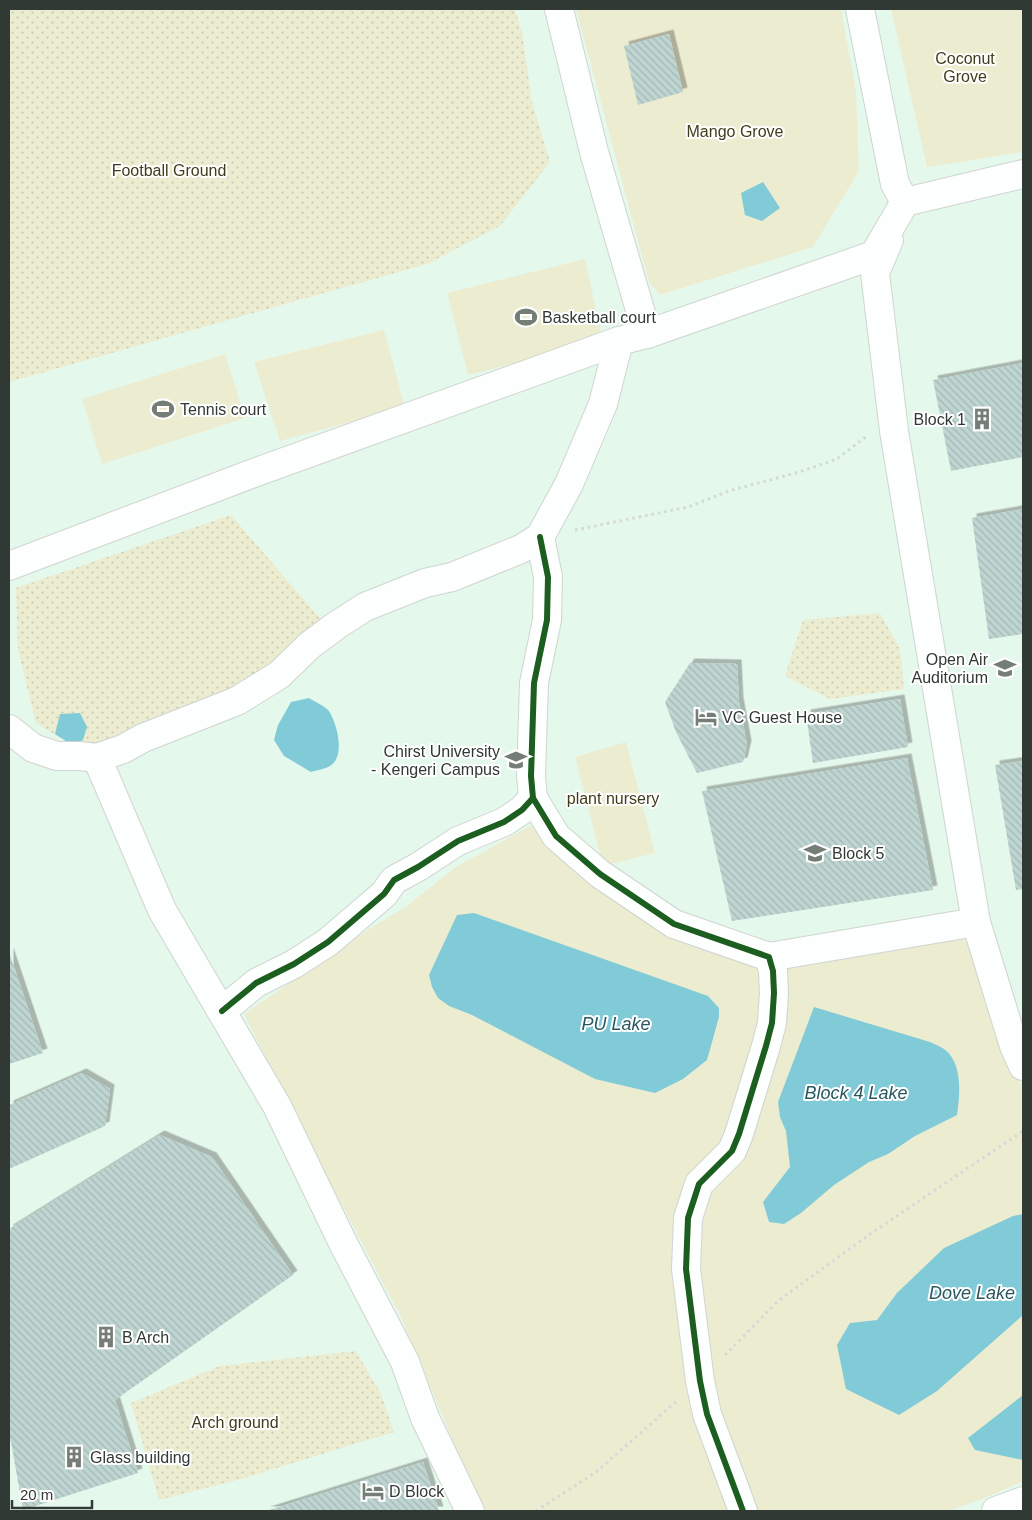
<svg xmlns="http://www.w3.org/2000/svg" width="1032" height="1520" viewBox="0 0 1032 1520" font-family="Helvetica,sans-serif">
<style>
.built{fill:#e5f8ec}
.grass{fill:url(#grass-dots)}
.garden{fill:#ececd1}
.water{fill:#80cbd7}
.building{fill:url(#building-back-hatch);filter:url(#shadow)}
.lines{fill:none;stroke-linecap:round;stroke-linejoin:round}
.minor-casing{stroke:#ced5d0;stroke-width:30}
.path{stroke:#d4d9d6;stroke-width:3;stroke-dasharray:2.5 4;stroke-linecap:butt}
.minor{stroke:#fdfefe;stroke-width:28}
.cycleway-casing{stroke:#fff;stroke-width:9}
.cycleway{stroke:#1b5e20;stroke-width:6}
.labels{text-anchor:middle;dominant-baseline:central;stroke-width:4;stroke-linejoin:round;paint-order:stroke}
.park-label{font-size:16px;fill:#3f3c1a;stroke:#fff}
.poi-label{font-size:16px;fill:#303933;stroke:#fff;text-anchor:start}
.water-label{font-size:18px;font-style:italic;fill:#29575f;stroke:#fff}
</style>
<defs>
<pattern id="grass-dots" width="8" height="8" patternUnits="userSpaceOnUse" patternTransform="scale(1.25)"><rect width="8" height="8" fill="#ececd1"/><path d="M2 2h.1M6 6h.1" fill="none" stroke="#cbcbb4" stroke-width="1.8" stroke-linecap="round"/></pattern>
<pattern id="building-back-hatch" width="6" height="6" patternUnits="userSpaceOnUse" patternTransform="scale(1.25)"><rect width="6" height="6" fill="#bed5d1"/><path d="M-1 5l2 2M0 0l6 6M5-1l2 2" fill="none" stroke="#a4b8b4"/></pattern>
<filter id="shadow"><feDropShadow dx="4.5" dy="-4.5" stdDeviation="0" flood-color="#0004"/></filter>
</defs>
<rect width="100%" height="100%" fill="#f4faf6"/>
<!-- built -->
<rect class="built" x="9" y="9" width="1014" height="1502"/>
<!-- grass -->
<g class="grass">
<path d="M9 9H515L522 32 532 102 550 162 500 226 427 264 9 382Z"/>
<path d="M231 515 323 622 253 682 106 742 72 745 36 723 18 650 16 588Z"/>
<path d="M880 613 900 649 904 689 830 699 785 676 803 620Z"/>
<path d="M356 1351 381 1394 394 1432 241 1479 159 1500 131 1403 220 1366Z"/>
</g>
<!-- garden -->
<g class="garden">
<path d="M576 9H841L856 91 859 171 813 247 660 295 649 282Z"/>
<path d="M891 9H1023V152L927 167Z"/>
<path d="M585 259 603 341 468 375 447 293Z"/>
<path d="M384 330 405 407 280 441 254 362Z"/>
<path d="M225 354 245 418 102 464 82 399Z"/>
<path d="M626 742 655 853 603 866 575 757Z"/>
<path d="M534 824 661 927 787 960 972 929 1023 1093V1481L980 1500 948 1511H477L454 1443 400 1315 291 1108 244 1014 369 929 407 906 456 867Z"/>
</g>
<!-- water -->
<g class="water">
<path d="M763 182 780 208 762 221 745 215 741 193Z"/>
<path d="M309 698C315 702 325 706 329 711 337 724 346 756 330 766 325 769 317 770 311 772L284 756 274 740 278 725 291 702Z"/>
<path d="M80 713 87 727 83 740 72 745 55 734 60 714Z"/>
<path d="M474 913 708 996 719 1008V1017L707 1060 683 1079 655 1093 595 1079 472 1015 449 1006 438 998 432 987 429 975 457 915Z"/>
<path d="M814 1007 930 1042C934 1044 940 1046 944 1049 963 1063 960 1094 957 1115L915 1136 888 1154 869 1162 834 1185 801 1213 784 1224 769 1222 763 1202 790 1167 786 1131 780 1117 778 1102Z"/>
<path d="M1023 1214V1315L937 1391 899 1415 846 1389 837 1345 850 1323 877 1320 897 1293 944 1248 1013 1216Z"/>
<path d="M1023 1395V1460L975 1450 968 1438Z"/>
</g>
<!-- building -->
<g class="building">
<path d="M669 34 683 92 638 105 624 46Z"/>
<path d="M1023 363V457L951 471 933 380Z"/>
<path d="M1023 509V634L989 639 972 518Z"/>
<path d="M690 663 737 664 739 702 747 745 743 762 697 773 676 732 665 702Z"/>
<path d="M900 699 908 747 813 763 806 714Z"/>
<path d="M907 758 933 890 732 921 702 791Z"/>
<path d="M1023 761V889L1016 890 995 765Z"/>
<path d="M9 952 43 1053 9 1064Z"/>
<path d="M82 1073 110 1089 105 1126 9 1169V1105Z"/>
<path d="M160 1135 212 1157 293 1275 115 1400 138 1473 23 1510 11 1442 9 1438V1229Z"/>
<path d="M423 1462 439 1511H266Z"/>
</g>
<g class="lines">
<!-- minor casing -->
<g class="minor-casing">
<g id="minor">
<path d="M559 9 594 152 647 334"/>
<path d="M860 9 895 184 905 202"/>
<path d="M889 240 875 273 894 431 976 922 1014 1046 1023 1066"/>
<path d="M9 566 251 474 619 341 647 334 874 255 905 202 1023 174"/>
<path d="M9 729 33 748 57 756H79L97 758 123 749 143 738 237 701 279 675 310 645 337 625 365 607 425 583 452 577 521 549 540 537 569 484 603 404 619 341"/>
<path d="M97 758 162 910 277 1106 343 1243 405 1362 425 1418 470 1511"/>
<path d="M533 798 556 836 600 874 674 924 769 957 773 971 774 993 772 1023 766 1046 739 1134 732 1151 699 1184 688 1218 686 1269 700 1381 707 1414 743 1511"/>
<path d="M769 957 976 922"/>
<path d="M222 1011 256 983 294 964 328 942 384 894 394 880 418 867 458 841 504 822 522 810 533 798 531 776 534 683 547 620 548 577 540 537"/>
<path d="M996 1511 1023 1501"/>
</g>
</g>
<!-- path -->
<g class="path">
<path d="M575 530 688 507 729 491 799 472 837 459 868 435"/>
<path d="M725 1355 778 1301 870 1234 1023 1131"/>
<path d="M536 1511 596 1472 677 1401"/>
</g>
<!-- minor -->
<use href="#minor" class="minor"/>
<!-- cycleway casing -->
<g class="cycleway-casing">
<g id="cycleway">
<path d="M533 798 556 836 600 874 674 924 769 957 773 971 774 993 772 1023 766 1046 739 1134 732 1151 699 1184 688 1218 686 1269 700 1381 707 1414 743 1511"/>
<path d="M222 1011 256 983 294 964 328 942 384 894 394 880 418 867 458 841 504 822 522 810 533 798 531 776 534 683 547 620 548 577 540 537"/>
</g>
</g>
<!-- cycleway -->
<use href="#cycleway" class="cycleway"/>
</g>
<!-- icons -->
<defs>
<g id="stadium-bare" transform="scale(1.725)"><path d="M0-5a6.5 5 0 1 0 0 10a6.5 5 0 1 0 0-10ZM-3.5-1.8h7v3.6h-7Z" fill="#757d77" stroke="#fff" stroke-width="2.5" paint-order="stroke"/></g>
<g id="building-bare" transform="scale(1.725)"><path d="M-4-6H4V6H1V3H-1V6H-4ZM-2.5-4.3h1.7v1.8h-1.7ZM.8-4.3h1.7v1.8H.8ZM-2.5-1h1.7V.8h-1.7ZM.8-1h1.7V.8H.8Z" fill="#757d77" stroke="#fff" stroke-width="2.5" paint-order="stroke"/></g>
<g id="university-bare" transform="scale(1.725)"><path d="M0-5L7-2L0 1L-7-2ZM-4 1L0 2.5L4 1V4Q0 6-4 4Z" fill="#757d77" stroke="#fff" stroke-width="2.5" paint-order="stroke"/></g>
<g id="hotel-bare" transform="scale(1.725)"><path d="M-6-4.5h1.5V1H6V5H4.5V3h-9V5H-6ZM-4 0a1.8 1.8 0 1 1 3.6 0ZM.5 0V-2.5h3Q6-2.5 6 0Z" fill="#757d77" stroke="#fff" stroke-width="2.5" paint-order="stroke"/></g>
</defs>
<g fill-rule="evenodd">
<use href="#stadium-bare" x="526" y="317"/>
<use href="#stadium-bare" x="163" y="409"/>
<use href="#building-bare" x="982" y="419"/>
<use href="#university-bare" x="1005" y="668"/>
<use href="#hotel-bare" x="706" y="717"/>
<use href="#university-bare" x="516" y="760"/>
<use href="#university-bare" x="815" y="853"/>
<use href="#building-bare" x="106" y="1337"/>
<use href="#building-bare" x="74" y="1457"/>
<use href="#hotel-bare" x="373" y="1491"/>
</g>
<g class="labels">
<!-- park labels -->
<g class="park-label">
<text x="965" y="58">Coconut<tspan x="965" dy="18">Grove</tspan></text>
<text x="735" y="131">Mango Grove</text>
<text x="169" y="170">Football Ground</text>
<text x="613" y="798">plant nursery</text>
<text x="235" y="1422">Arch ground</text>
</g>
<!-- poi labels -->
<g class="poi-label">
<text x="542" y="317">Basketball court</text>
<text x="180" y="409">Tennis court</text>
<text x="966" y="419" text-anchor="end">Block 1</text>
<text x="988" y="659" text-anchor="end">Open Air<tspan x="988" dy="18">Auditorium</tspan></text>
<text x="722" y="717">VC Guest House</text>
<text x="500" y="751" text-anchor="end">Chirst University<tspan x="500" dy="18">- Kengeri Campus</tspan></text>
<text x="832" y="853">Block 5</text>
<text x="122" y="1337">B Arch</text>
<text x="90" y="1457">Glass building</text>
<text x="389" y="1491">D Block</text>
</g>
<!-- water labels -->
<g class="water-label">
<text x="616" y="1024">PU Lake</text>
<text x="856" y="1093">Block 4 Lake</text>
<text x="972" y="1293">Dove Lake</text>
</g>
</g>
<!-- border -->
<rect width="1032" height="1520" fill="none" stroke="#303933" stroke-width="20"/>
<!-- scale -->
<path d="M12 1500v8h80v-8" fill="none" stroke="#303933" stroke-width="2.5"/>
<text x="20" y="1500" font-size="15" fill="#303933" stroke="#ffffff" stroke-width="4" paint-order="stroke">20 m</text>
</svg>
